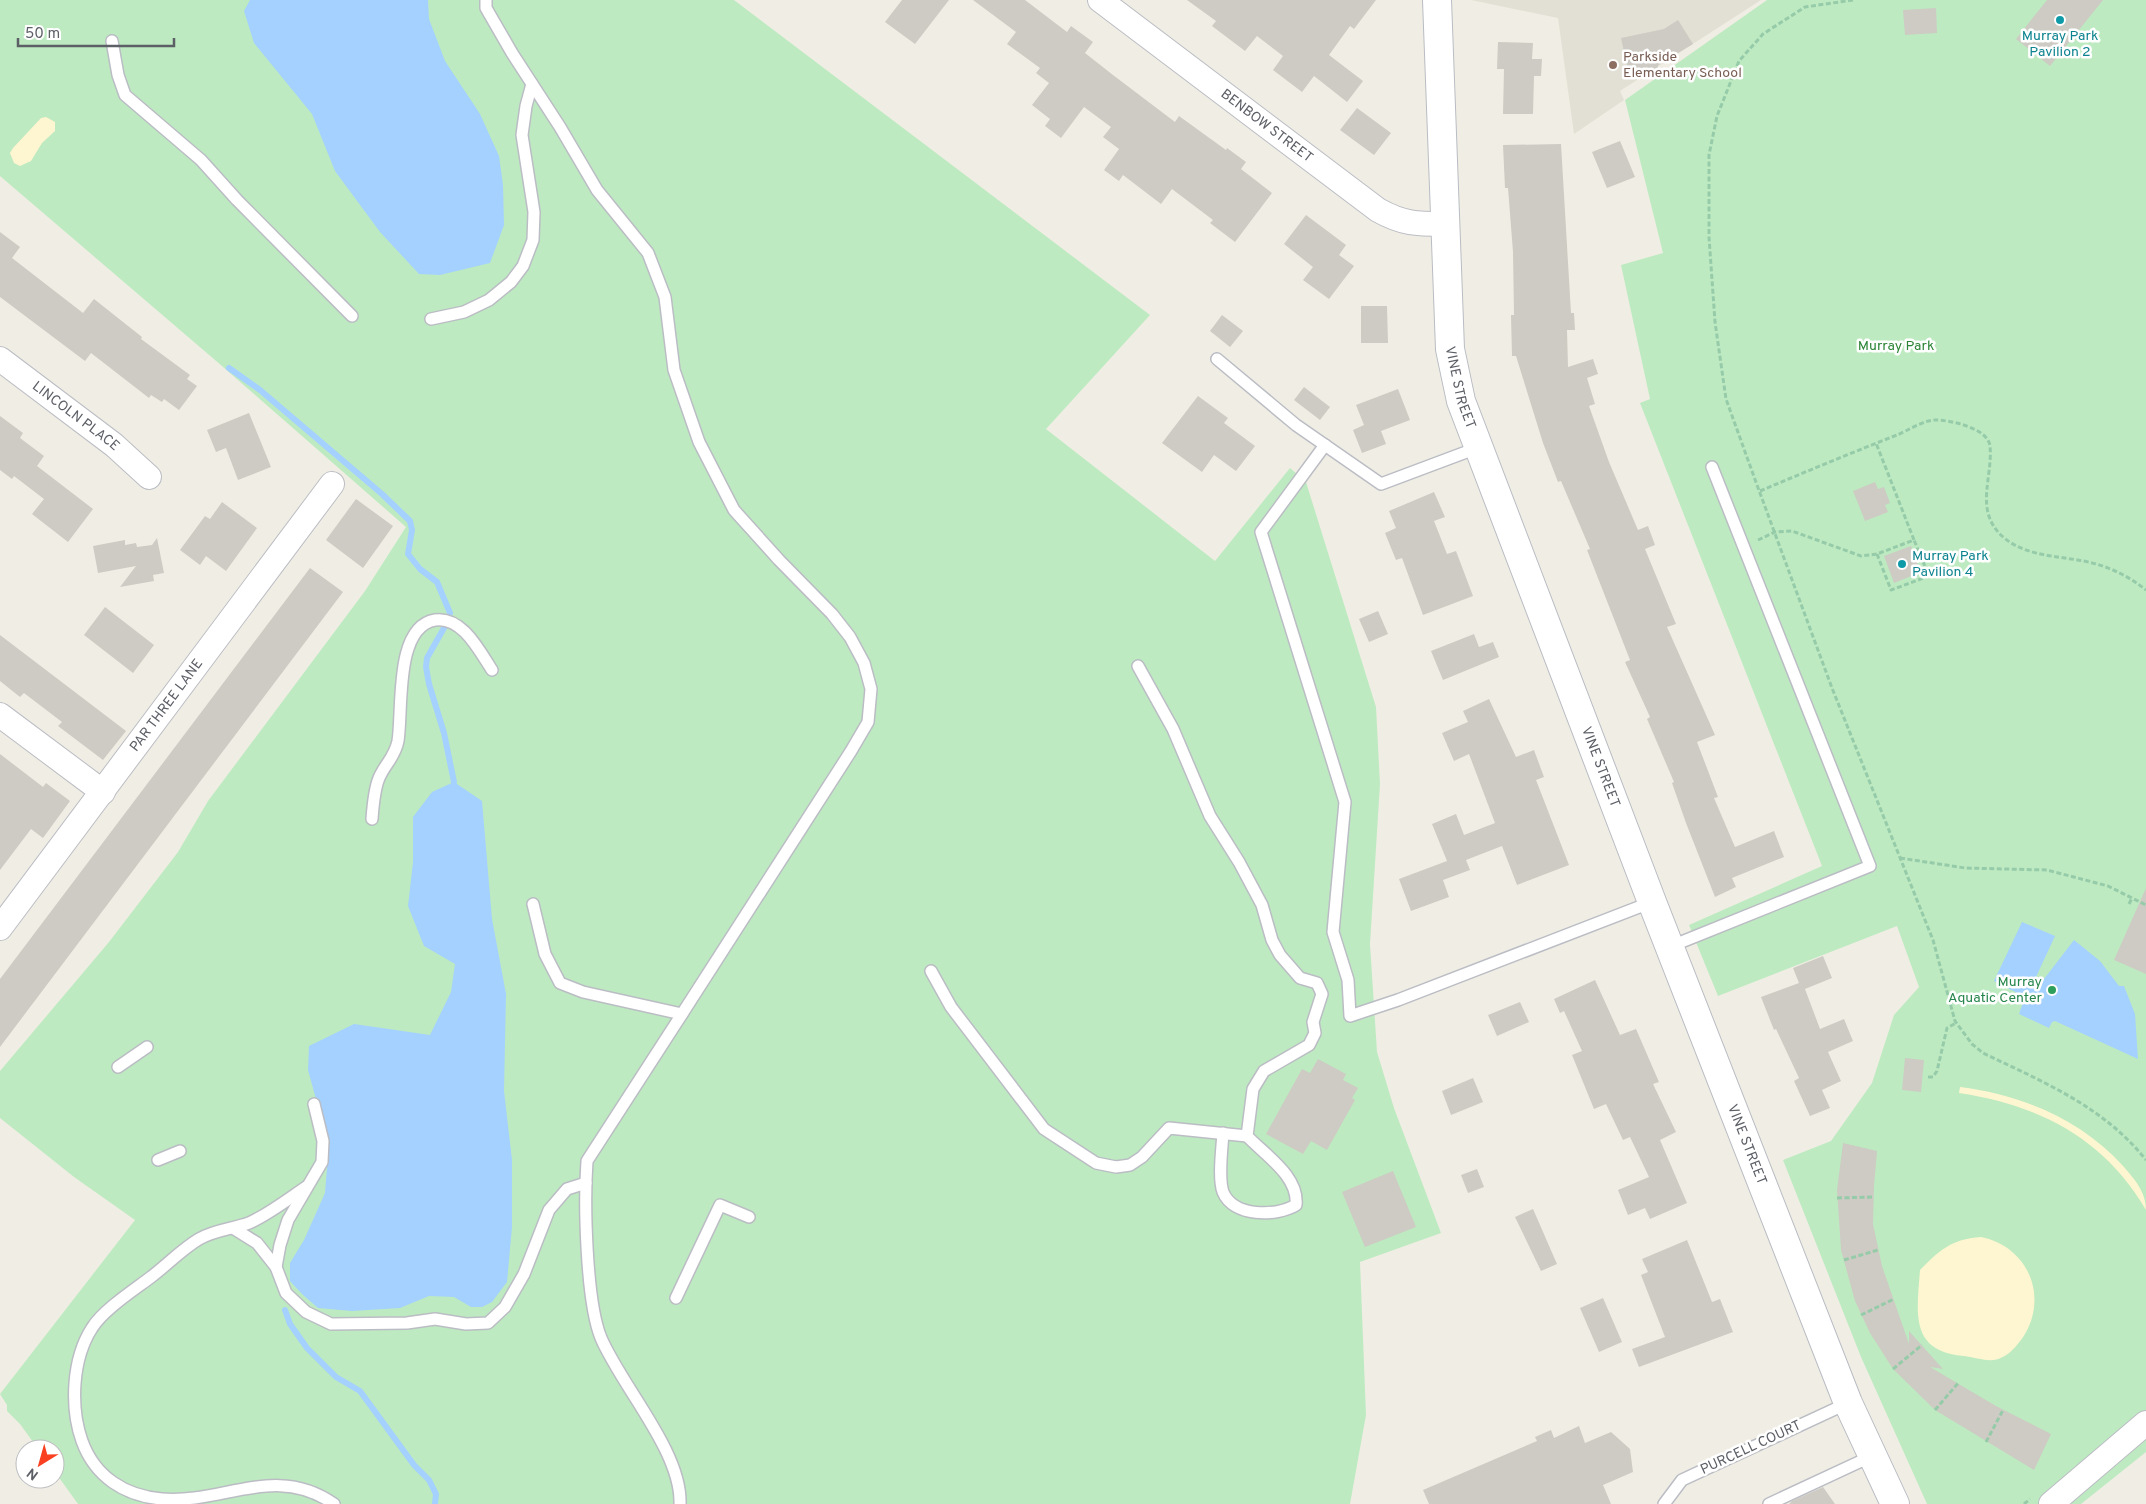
<svg xmlns="http://www.w3.org/2000/svg" width="2146" height="1504" viewBox="0 0 2146 1504" font-family="Overpass,sans-serif">
<style>
.education{fill:#e2e0d4}
.green{fill:#beeac1}
.sand{fill:#fef6d1}
.water{fill:#a4d1ff}
.lines{fill:none;stroke-linecap:round;stroke-linejoin:round}
.stream{stroke:#a4d1ff;stroke-width:6}
.building{fill:#cdcbc3}
.lane-casing{stroke:#bbbdc4;stroke-width:14}
.street-casing{stroke:#bbbdc4;stroke-width:26}
.secondary-casing{stroke:#b9bcc3;stroke-width:30}
.path{stroke:#96cba9;stroke-width:3;stroke-dasharray:5 2.5;stroke-linecap:butt}
.lane{stroke:#fff;stroke-width:11}
.street{stroke:#fff;stroke-width:24}
.secondary{stroke:#fff;stroke-width:28}
.culture-dot{fill:#0f9aa8;stroke:#fff;stroke-width:2}
.education-dot{fill:#8d6e63;stroke:#fff;stroke-width:2}
.leisure-dot{fill:#2e9e5b;stroke:#fff;stroke-width:2}
.labels{text-anchor:middle;dominant-baseline:central;stroke-width:5;stroke-linejoin:round;paint-order:stroke}
.culture-label{font-size:14px;fill:#0d838f;stroke:#fff}
.education-label{font-size:14px;fill:#785e54;stroke:#fff;text-anchor:start}
.street-label{font-size:14px;fill:#5c5f66;stroke:#fff}
.park-label{font-size:14px;fill:#2c8436;stroke:#fff}
.leisure-label{font-size:14px;fill:#27864d;stroke:#fff;text-anchor:end}
</style>
<rect width="100%" height="100%" fill="#f0eee4"/>
<!-- education -->
<path class="education" d="M1471 0H1761L1620 91 1624 100 1574 134 1558 18Z"/>
<!-- green -->
<g class="green">
<path d="M0 0H734L1150 315 1046 429 1215 561 1290 468 1306 482 1376 707 1380 784 1370 944 1377 1052 1394 1108 1441 1233 1360 1262 1366 1415 1350 1504H78L55 1472V1449H38L20 1424 7 1411V1405L0 1394 135 1220 74 1177 0 1118V1071L109 942 178 852 208 801 365 591 406 527 215 360 0 176Z"/>
<path d="M1767 0H2146V1452L2081 1504H1927L1861 1357 1783 1160 1831 1141 1872 1083 1894 1015 1919 987 1897 926 1718 996 1689 925 1822 866 1640 403 1650 399 1621 265 1663 253 1625 100Z"/>
</g>
<!-- sand -->
<g class="sand">
<path d="M46 117 55 122V131L42 143 31 161 20 166 14 163 10 153 13 148 41 118Z"/>
<path d="M1960 1087C2022 1095 2081 1119 2124 1167 2135 1180 2146 1192 2146 1210 2104 1138 2039 1105 1959 1093Z"/>
<path d="M1981 1237C2030 1247 2050 1300 2021 1340 2014 1349 2006 1358 1994 1360 1985 1361 1973 1357 1964 1356 1909 1351 1917 1313 1920 1270 1939 1251 1951 1239 1981 1237Z"/>
</g>
<!-- water -->
<g class="water">
<path d="M250 0H428L429 19 445 61 480 114 499 156 503 185 504 225 490 263 440 275 419 274 380 232 335 171 312 114 254 43 244 11Z"/>
<path d="M454 782 482 801 492 919 506 994 504 1091 512 1160V1227L507 1282 492 1302 482 1307H471L454 1297 429 1296 400 1308 352 1311 318 1308 302 1294 290 1281V1263L304 1240 325 1193 328 1156 319 1110 308 1070 309 1046 354 1024 430 1035 451 992 455 964 424 946 408 906 413 862V817L432 792Z"/>
<path d="M2022 922 2055 936 2036 977 2044 979 2074 940 2100 961 2119 986H2124L2135 1014 2138 1059 2055 1021 2052 1022 2049 1028 2019 1014 2025 997 1994 981Z"/>
</g>
<g class="lines">
<!-- stream -->
<g class="stream">
<path d="M229 368 260 390 382 494 410 521 412 530 408 554 420 569 437 582 450 613"/>
<path d="M444 628 427 658 426 667 429 684 444 733 454 782"/>
<path d="M285 1310 290 1324 307 1348 336 1377 360 1391 414 1465 429 1480 436 1494 435 1504"/>
</g>
</g>
<!-- building -->
<g class="building">
<path d="M902 0H949L915 44 885 22Z"/>
<path d="M973 0H1025L1067 32 1071 26 1093 42 1085 53 1113 75 1175 122 1179 116 1226 150 1227 148 1246 162 1241 169 1272 193 1235 242 1210 223 1213 220 1172 189 1161 204 1123 175 1119 181 1104 170 1119 149 1103 137 1111 127 1084 107 1061 138 1045 126 1050 119 1032 105 1049 83 1036 73 1040 68 1007 44 1016 32Z"/>
<path d="M1187 0H1376L1354 29 1350 26 1329 55 1363 81 1347 102 1314 76 1302 92 1273 70 1283 56 1257 36 1245 51 1212 26 1216 21Z"/>
<path d="M2047 0H2103L2050 66 2016 39Z"/>
<path d="M1936 8 1937 33 1905 35 1903 10Z"/>
<path d="M1678 20 1693 44 1658 65V68L1629 74 1621 38 1664 29Z"/>
<path d="M1498 42 1533 43 1532 59H1542L1541 76H1534L1533 114H1503L1504 69H1497Z"/>
<path d="M1357 108 1391 133 1374 155 1340 130Z"/>
<path d="M1620 141 1635 177 1607 188 1592 152Z"/>
<path d="M1561 144 1571 313H1574L1575 330H1567L1568 367 1593 359 1598 374 1587 378 1595 404 1589 406 1609 462 1638 530 1648 526 1655 545 1645 549 1676 624 1667 627 1715 735 1697 742 1718 797 1714 798 1735 847 1774 831 1784 857 1732 878 1736 887 1715 897 1686 823 1672 783 1674 782 1647 719 1650 717 1625 662 1630 660 1587 550 1590 549 1561 481 1558 482 1543 443 1516 356H1512L1511 315H1514L1513 252 1508 188H1505L1503 145Z"/>
<path d="M1306 215 1346 245 1339 255 1354 266 1329 299 1303 280 1313 267 1284 244Z"/>
<path d="M0 232 20 247 12 258 83 313 94 299 142 337 141 339 190 375 187 379 197 386 179 410 164 399 162 402 151 395 149 398 91 353 85 361 0 297Z"/>
<path d="M1361 306H1387L1388 343H1361Z"/>
<path d="M1222 315 1243 331 1230 347 1210 331Z"/>
<path d="M1304 387 1330 407 1320 420 1294 400Z"/>
<path d="M1398 389 1410 420 1381 431 1386 444 1362 453 1353 430 1364 425 1356 405Z"/>
<path d="M1198 396 1228 418 1224 423 1255 446 1236 471 1214 455 1202 472 1162 443Z"/>
<path d="M249 413 271 467 238 480 226 448 216 452 207 430Z"/>
<path d="M0 416 23 433 20 438 44 456 37 466 93 509 68 542 32 514 44 499 14 476 12 479 0 470Z"/>
<path d="M1875 482 1878 489 1884 487 1890 503 1885 505 1888 512 1865 521 1853 491Z"/>
<path d="M1434 492 1445 517 1434 521 1447 554 1456 551 1473 596 1423 615 1402 558 1396 560 1385 533 1396 528 1389 511Z"/>
<path d="M356 499 393 526 363 568 326 540Z"/>
<path d="M222 502 257 528 226 571 206 556 200 565 180 550 205 516 210 519Z"/>
<path d="M157 538 164 573 153 575 154 581 120 587 136 566 98 573 93 546 125 540V545L136 543 137 547 152 545Z"/>
<path d="M1911 546 1921 572 1894 583 1884 556Z"/>
<path d="M310 568 343 592 0 1047V979Z"/>
<path d="M105 607 154 645 133 673 84 635Z"/>
<path d="M1378 611 1388 634 1369 642 1359 619Z"/>
<path d="M1474 634 1479 647 1493 642 1499 657 1443 680 1431 651Z"/>
<path d="M0 635 126 731 103 760 58 726 62 722 24 693 20 697 0 681Z"/>
<path d="M1489 699 1516 757 1534 750 1544 777 1536 780 1569 865 1517 885 1502 846 1466 860 1470 870 1443 880 1449 897 1411 911 1399 879 1447 861 1432 824 1456 814 1464 835 1495 823 1469 754 1454 761 1442 733 1468 722 1463 711Z"/>
<path d="M0 754 43 787 46 783 70 801 43 838 31 829 0 870Z"/>
<path d="M2146 888V974L2114 960Z"/>
<path d="M1823 956 1832 978 1805 989 1820 1029 1844 1019 1853 1041 1828 1052 1841 1081 1822 1090 1830 1108 1810 1116 1794 1081 1799 1078 1776 1029 1774 1030 1761 997 1799 983 1793 968Z"/>
<path d="M1595 980 1620 1035 1636 1029 1659 1082 1653 1084 1676 1132 1660 1140 1687 1203 1650 1219 1645 1208 1628 1215 1618 1190 1649 1177 1630 1137 1623 1140 1606 1104 1594 1109 1572 1055 1582 1051 1564 1011 1560 1013 1554 999Z"/>
<path d="M1520 1002 1529 1022 1497 1036 1488 1015Z"/>
<path d="M1905 1058 1924 1060 1921 1092 1902 1090Z"/>
<path d="M1318 1059 1346 1074 1343 1080 1358 1088 1352 1098 1355 1100 1327 1150 1311 1141 1303 1154 1266 1134 1302 1069 1310 1073Z"/>
<path d="M1473 1078 1483 1102 1451 1115 1442 1091Z"/>
<path d="M1843 1143 1877 1151 1874 1186 1873 1224 1882 1266 1909 1344V1331L1943 1369 1930 1367 1996 1406 2051 1434 2034 1470 1935 1410 1893 1369 1870 1333 1855 1301 1841 1250 1837 1190Z"/>
<path d="M1477 1169 1484 1187 1468 1193 1461 1175Z"/>
<path d="M1393 1171 1416 1227 1365 1247 1342 1192Z"/>
<path d="M1533 1209 1557 1264 1541 1271 1515 1217Z"/>
<path d="M1687 1240 1712 1302 1720 1299 1733 1332 1639 1367 1632 1349 1665 1337 1641 1275 1648 1272 1642 1259Z"/>
<path d="M1603 1298 1622 1342 1599 1352 1580 1308Z"/>
<path d="M1579 1426 1585 1443 1611 1432 1630 1449 1633 1472 1603 1485 1611 1504H1429L1423 1490 1537 1441 1535 1437 1551 1430 1554 1438Z"/>
<path d="M1823 1487 1835 1504H1789L1792 1501Z"/>
</g>
<g class="lines">
<!-- lane casing -->
<g class="lane-casing">
<g id="lane">
<path d="M486 0V8L512 53 560 127 597 190 648 253 665 297 674 370 699 442 734 510 779 560 832 614 850 637 864 663 871 689 868 722 851 751 682 1014 583 992 560 983 545 954 533 904"/>
<path d="M112 41 118 75 125 95 201 160 237 200 352 316"/>
<path d="M431 319 464 312 489 300 511 282 523 266 533 240 534 212 522 135 526 106 532 84"/>
<path d="M1217 359 1296 425 1381 484 1477 448"/>
<path d="M1325 445 1261 532 1345 802 1333 932 1348 980 1350 1016 1398 1000 1652 902"/>
<path d="M1138 666 1173 729 1210 816 1239 862 1262 905 1272 940 1280 955 1300 978 1317 983 1322 994 1313 1022 1315 1033 1309 1045 1264 1071 1253 1089 1247 1136C1265 1155 1299 1176 1296 1205 1276 1217 1233 1217 1223 1192 1218 1178 1222 1149 1223 1133"/>
<path d="M372 819C373 806 374 790 379 778 385 764 395 757 398 741 403 710 394 627 435 620 462 616 479 650 492 670"/>
<path d="M1669 947 1870 866 1712 467"/>
<path d="M931 971 951 1007 1044 1129 1096 1163 1116 1167 1130 1165 1142 1157 1169 1128 1247 1136"/>
<path d="M118 1067 147 1047"/>
<path d="M158 1160 180 1151"/>
<path d="M306 1187C288 1199 269 1214 249 1223 232 1229 214 1230 199 1239 182 1249 167 1265 151 1277 134 1290 103 1310 92 1328 72 1359 70 1407 82 1441 95 1477 125 1496 162 1499 223 1504 276 1463 334 1504"/>
<path d="M233 1228 257 1243 276 1267 286 1293 306 1312 331 1324 407 1323 435 1319 466 1324 488 1323 505 1307 524 1274 549 1210 567 1189 586 1183"/>
<path d="M276 1267 280 1245 288 1220 322 1162 323 1141 314 1104"/>
<path d="M676 1298 720 1205 749 1217"/>
<path d="M680 1504C682 1452 622 1387 601 1338 586 1301 584 1203 587 1161L682 1014"/>
<path d="M1664 1504 1682 1480 1848 1403"/>
<path d="M1769 1504 1872 1456"/>
</g>
</g>
<!-- street casing -->
<g class="street-casing">
<g id="street">
<path id="s1" d="M1100 0 1378 210C1403 224 1417 224 1444 224"/>
<path id="s2" d="M0 359 114 445 149 477"/>
<path d="M0 715 103 792"/>
<path id="s3" d="M0 928 332 484"/>
<path d="M2051 1504 2146 1423"/>
</g>
</g>
<!-- secondary casing -->
<g class="secondary-casing">
<g id="secondary">
<path id="s4" d="M1437 0 1450 349 1461 401 1652 902 1848 1403 1895 1504"/>
</g>
</g>
<!-- path -->
<g class="path">
<path d="M1853 0 1805 7 1763 34 1739 61 1717 116 1709 155V237L1715 322 1726 399 1757 485 1832 688 1933 940 1955 1021 1972 1044 1983 1053C2043 1082 2103 1106 2146 1160"/>
<path d="M1760 491C1805 472 1851 453 1897 435 1907 431 1924 420 1935 420 1950 420 1988 428 1990 446 1993 478 1974 510 2002 536 2027 559 2065 555 2096 564 2114 569 2131 578 2146 590"/>
<path d="M1758 540 1775 532 1792 531 1861 556 1877 554 1914 540 1876 443"/>
<path d="M1877 554 1891 590 1929 576 1914 540"/>
<path d="M1900 858 1965 868 2047 870 2108 886 2146 905"/>
<path d="M2129 904 2132 898"/>
<path d="M1928 1077H1933L1937 1071 1947 1028 1956 1023"/>
<path d="M1837 1198 1873 1197"/>
<path d="M1844 1260 1878 1250"/>
<path d="M1861 1315 1894 1299"/>
<path d="M1893 1369 1922 1345"/>
<path d="M1935 1410 1959 1382"/>
<path d="M1986 1442 2003 1410"/>
<path d="M2024 1504 2030 1499"/>
</g>
<!-- lane -->
<use href="#lane" class="lane"/>
<!-- street -->
<use href="#street" class="street"/>
<!-- secondary -->
<use href="#secondary" class="secondary"/>
</g>
<!-- markers -->
<g class="culture-dot">
<circle cx="2060" cy="20" r="5"/>
<circle cx="1902" cy="564" r="5"/>
</g>
<circle class="education-dot" cx="1613" cy="65" r="5"/>
<circle class="leisure-dot" cx="2052" cy="990" r="5"/>
<g class="labels">
<!-- culture labels -->
<g class="culture-label">
<text x="2060" y="36">Murray Park<tspan x="2060" dy="16">Pavilion 2</tspan></text>
<text x="1912" y="556" text-anchor="start">Murray Park<tspan x="1912" dy="16">Pavilion 4</tspan></text>
</g>
<!-- education labels -->
<g class="education-label">
<text x="1623" y="57">Parkside<tspan x="1623" dy="16">Elementary School</tspan></text>
</g>
<!-- street labels -->
<g class="street-label">
<text stroke="none"><textPath href="#s1" startOffset="209">BENBOW STREET</textPath></text>
<text stroke="none"><textPath href="#s4" startOffset="389">VINE STREET</textPath></text>
<text stroke="none"><textPath href="#s2" startOffset="95">LINCOLN PLACE</textPath></text>
<text stroke="none"><textPath href="#s3" startOffset="278">PAR THREE LANE</textPath></text>
<text stroke="none"><textPath href="#s4" startOffset="794">VINE STREET</textPath></text>
<text stroke="none"><textPath href="#s4" startOffset="1199">VINE STREET</textPath></text>
<text transform="translate(1751 1448) rotate(-25)">PURCELL COURT</text>
</g>
<!-- park labels -->
<g class="park-label">
<text x="1896" y="346">Murray Park</text>
</g>
<!-- leisure labels -->
<g class="leisure-label">
<text x="2042" y="982">Murray<tspan x="2042" dy="16">Aquatic Center</tspan></text>
</g>
</g>
<!-- north arrow -->
<g transform="translate(40 1464) rotate(217)"><circle r="24" fill="#ffffff" stroke="#bebfc2"/>
<path d="M0-4L9 19L0 12L-9 19Z" fill="#f94020"/>
<text y="-8" font-size="14" font-weight="bold" text-anchor="middle" fill="#5c5f66">N</text>
</g>
<!-- scale -->
<path d="M18 38v8h156v-8" fill="none" stroke="#5c5f66" stroke-width="2.5"/>
<text x="25" y="38" font-size="15" fill="#5c5f66" stroke="#ffffff" stroke-width="4" paint-order="stroke">50 m</text>
</svg>
